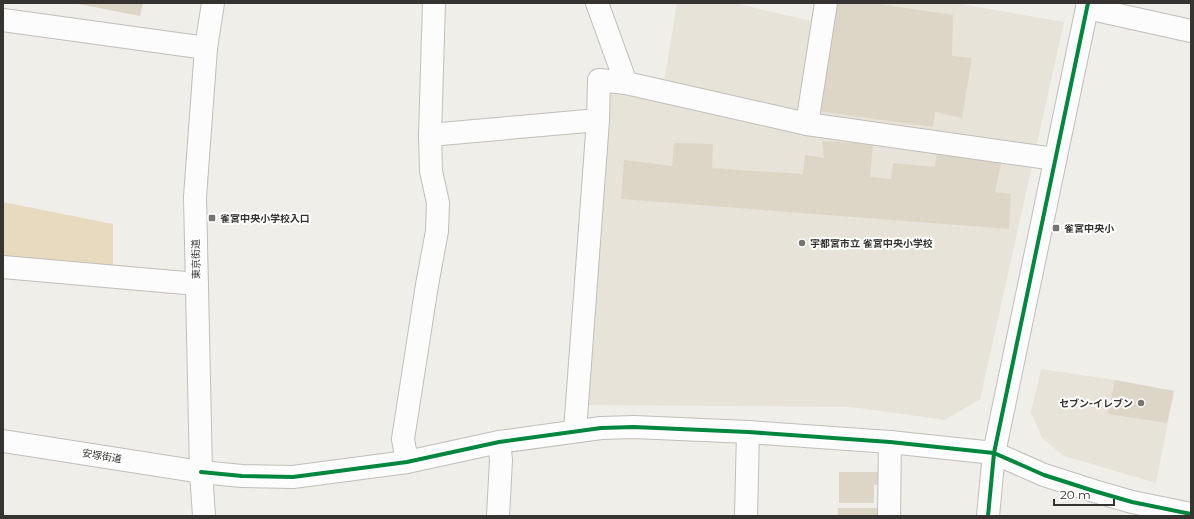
<svg xmlns="http://www.w3.org/2000/svg" width="1194" height="519" viewBox="0 0 1194 519" font-family="Montserrat,'Noto Sans JP',sans-serif">
<style>
.built{fill:#e8e3d8}
.green{fill:#e7dabf}
.building{fill:#ddd6c7}
.lines{fill:none;stroke-linecap:round;stroke-linejoin:round}
.minor-casing{stroke:#c0beba;stroke-width:24}
.major-casing{stroke:#c0beba;stroke-width:24}
.highway-casing{stroke:#c0beba;stroke-width:24}
.minor{stroke:#fdfcfc;stroke-width:22}
.major{stroke:#fdfcfc;stroke-width:22}
.highway{stroke:#fdfcfc;stroke-width:22}
.cycleway-casing{stroke:#fff;stroke-width:6}
.cycleway{stroke:#00873e;stroke-width:4}
.poi-dot{fill:#767571;stroke:#fff;stroke-width:1.5}
.labels{text-anchor:middle;dominant-baseline:central;stroke-width:4;stroke-linejoin:round;paint-order:stroke}
.poi-label{font-size:10px;font-weight:bold;fill:#353430;stroke:#fff;text-anchor:start}
.street-label{font-size:10px;fill:#353430;stroke:#fff}
</style>
<rect width="100%" height="100%" fill="#f0eee9"/>
<!-- built -->
<g class="built">
<path d="M677 3H734L811 21 814 3H955L1064 22 980 399 945 420 852 407 583 405 594 88 664 82Z"/>
<path d="M1041 369 1115 380 1174 391 1156 483 1064 456 1042 438 1031 412Z"/>
</g>
<!-- green -->
<path class="green" d="M3 202 113 224V273L3 260Z"/>
<!-- building -->
<g class="building">
<path d="M73 3H143L140 16Z"/>
<path d="M826 3H872L953 15 952 56 972 58 962 118 935 112 933 127 810 110Z"/>
<path d="M822 141 873 144 870 177 891 179 893 163 935 167 937 151 1002 159 995 192 1011 194 1009 229 621 199 624 160 672 166 674 143 713 144 712 168 803 174 805 155 824 158Z"/>
<path d="M1115 380 1174 391 1167 423 1108 414Z"/>
<path d="M839 472H880L879 485H874V503H839Z"/>
<rect x="838" y="508" width="39" height="8"/>
</g>
<g class="lines">
<!-- minor casing -->
<g class="minor-casing">
<g id="minor">
<path d="M1087 8 1191 31"/>
<path d="M3 20 206 48"/>
<path d="M626 83 807 124 1055 159"/>
<path d="M807 124 826 3"/>
<path d="M430 135 598 120"/>
<path d="M3 267 197 284"/>
<path d="M575 431 598 120 599 80 626 83 597 3"/>
<path d="M407 462 403 439 427 285 437 231 438 203 431 171 430 135 434 3"/>
<path d="M201 472 242 476 293 477 407 462 499 442 601 428 634 427 748 432 890 442 994 453 1044 475 1094 491 1132 502 1191 514"/>
<path d="M498 516 501 460 499 442"/>
<path d="M746 516 748 432"/>
<path d="M889 516 890 442"/>
<path d="M988 516 994 453 1088 3"/>
</g>
</g>
<!-- major casing -->
<g class="major-casing">
<path id="major" d="M3 441 201 472"/>
</g>
<!-- highway casing -->
<g class="highway-casing">
<path id="highway" d="M204 516 201 472 195 197 206 48 213 3"/>
</g>
<!-- minor -->
<use href="#minor" class="minor"/>
<!-- major -->
<use href="#major" class="major"/>
<!-- highway -->
<use href="#highway" class="highway"/>
<!-- cycleway casing -->
<g class="cycleway-casing">
<g id="cycleway">
<path d="M201 472 242 476 293 477 407 462 499 442 601 428 634 427 748 432 890 442 994 453 1044 475 1094 491 1132 502 1191 514"/>
<path d="M988 516 994 453 1088 3"/>
</g>
</g>
<!-- cycleway -->
<use href="#cycleway" class="cycleway"/>
</g>
<!-- markers -->
<g class="poi-dot">
<rect x="208" y="214" width="8" height="8" rx="2"/>
<rect x="1052" y="224" width="8" height="8" rx="2"/>
<circle cx="802" cy="243" r="4"/>
<circle cx="1141" cy="403" r="4"/>
</g>
<g class="labels">
<!-- poi labels -->
<g class="poi-label">
<text x="220" y="218">雀宮中央小学校入口</text>
<text x="1064" y="228">雀宮中央小</text>
<text x="810" y="243">宇都宮市立 雀宮中央小学校</text>
<text x="1133" y="403" text-anchor="end">セブン-イレブン</text>
</g>
<!-- street labels -->
<g class="street-label">
<text transform="translate(196 259) rotate(-91)">東京街道</text>
<text transform="translate(102 456) rotate(9)">安塚街道</text>
</g>
</g>
<!-- border -->
<rect width="1194" height="519" fill="none" stroke="#353430" stroke-width="8"/>
<!-- scale -->
<path d="M1054 499v6h60v-6" fill="none" stroke="#353430" stroke-width="2"/>
<text x="1060" y="499" font-size="12" fill="#353430" stroke="#ffffff" stroke-width="3" paint-order="stroke">20 m</text>
</svg>
